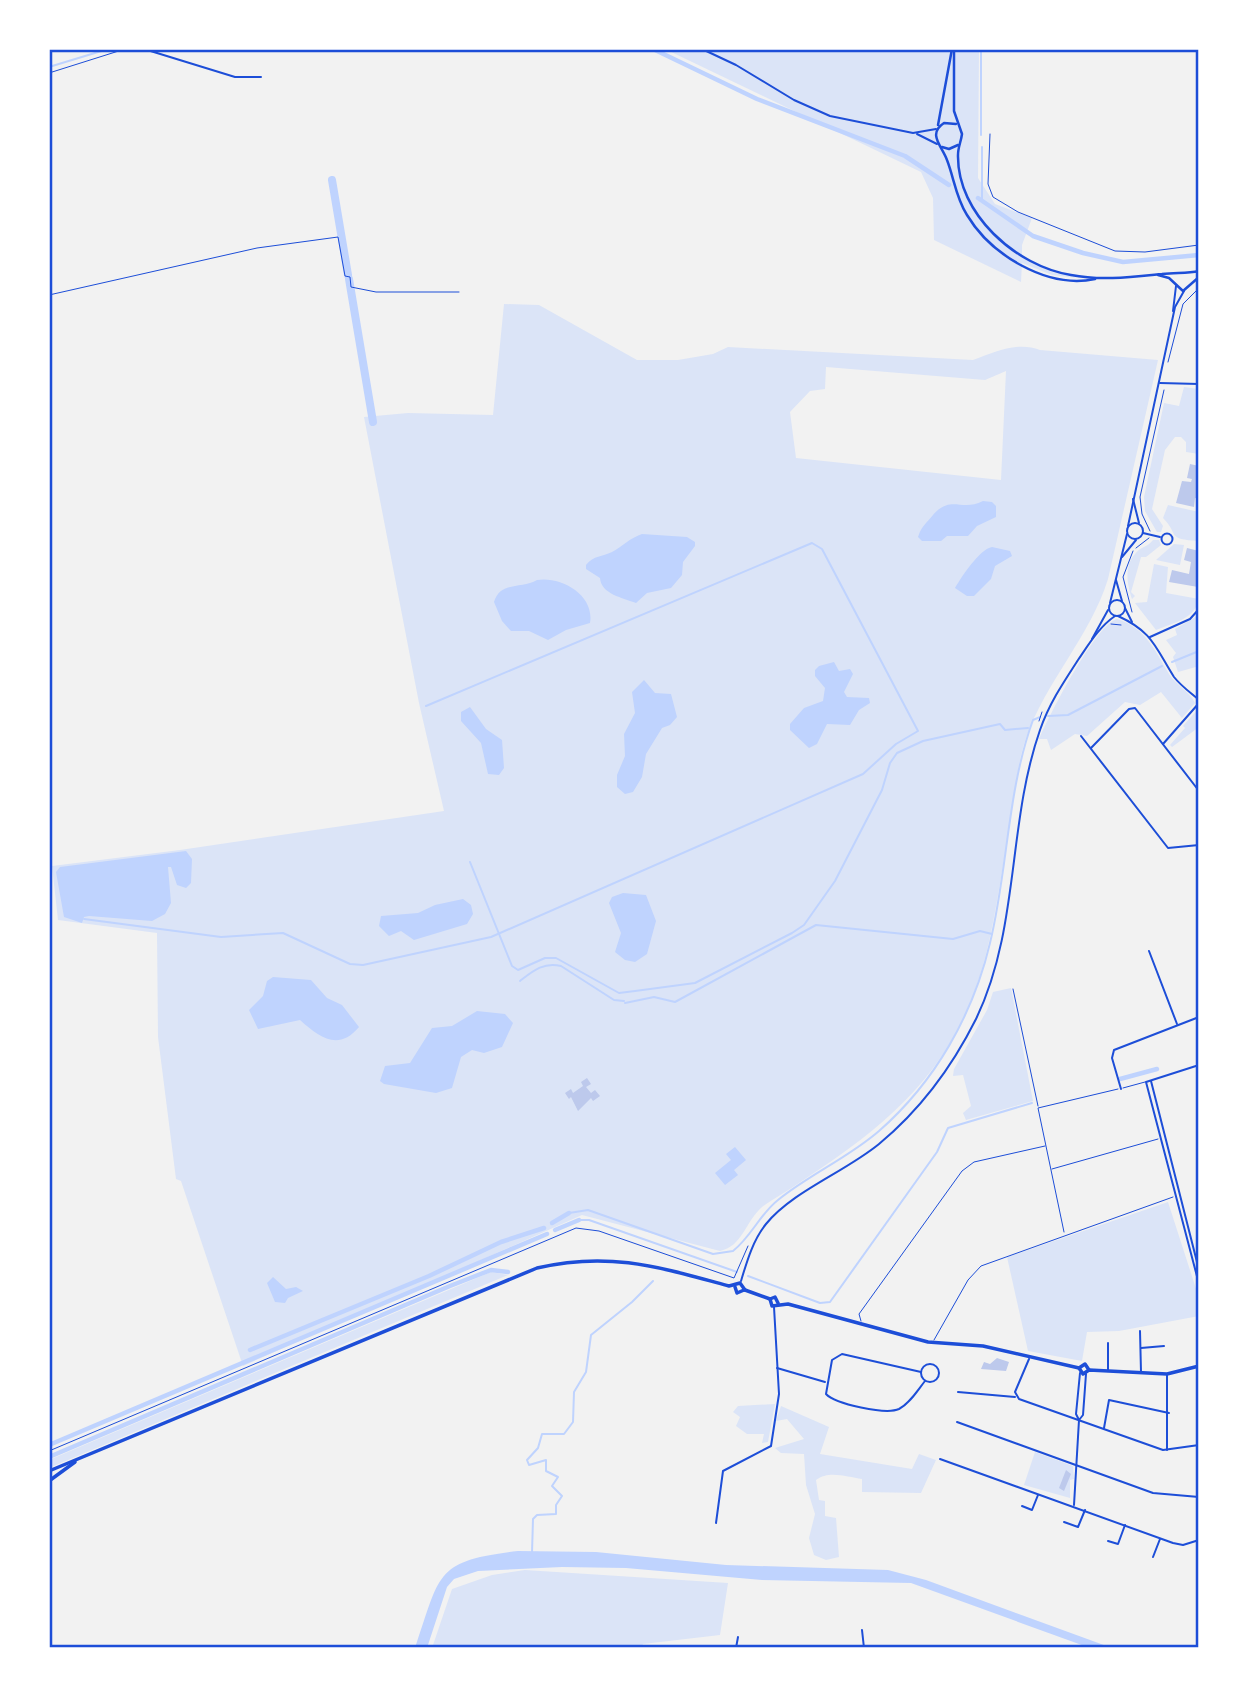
<svg xmlns="http://www.w3.org/2000/svg" width="1248" height="1697" viewBox="0 0 1248 1697" font-family="Arial,sans-serif">
<style>
.green{fill:#dbe4f7;fill-rule:evenodd}
.water{fill:#bfd3fe}
.lines{fill:none;stroke-linecap:round;stroke-linejoin:round}
.stream{stroke:#bfd3fe;stroke-width:2}
.canal{stroke:#bfd3fe;stroke-width:4.5}
.river{stroke:#bfd3fe;stroke-width:8}
.building{fill:#bdc9ec}
.path{stroke:#1d4ed8;stroke-width:1}
.service{stroke:#1d4ed8;stroke-width:1}
.minor{stroke:#1d4ed8;stroke-width:2}
.tertiary{stroke:#1d4ed8;stroke-width:2.5}
.secondary{stroke:#1d4ed8;stroke-width:3.5}
.neatline{fill:none;stroke:#1d4ed8;stroke-width:2.5}
</style>
<rect width="100%" height="100%" fill="#f2f2f2"/>
<!-- green -->
<g class="green">
<path d="M665 49H979L978 178 995 204 1032 218 1022 245V258L1052 272 1078 278 1052 275 1022 263 1021 282 934 240 933 198 921 172Z"/>
<path d="M504 304 539 305 637 360H678L713 354 728 347 973 360C995 352 1018 341 1040 350L1158 360 1108 579C1090 637 1046 681 1026 738 1015 770 1012 819 1005 853 999 888 994 924 985 958 954 1073 888 1125 793 1187 783 1194 771 1200 762 1207 745 1222 743 1246 720 1251L582 1215 243 1366 181 1181 176 1179 158 1037 157 933 58 920 52 866 180 850 444 811 419 703 364 417 408 413 493 415ZM826 367 985 380 1006 371 1001 480 796 458 790 412 810 391 825 389Z"/>
<path d="M1184 387 1199 389V454L1186 452V442L1181 437H1175L1165 450 1152 509 1163 526 1161 532H1157L1145 511 1144 497 1164 403 1179 406Z"/>
<path d="M1168 505 1199 512V541C1165 539 1180 535 1163 518Z"/>
<path d="M1153 540H1159L1161 545 1146 557H1141L1131 592 1135 596 1132 599C1127 584 1124 566 1135 554 1140 547 1148 547 1153 540Z"/>
<path d="M1174 544 1184 545 1180 565 1156 560Z"/>
<path d="M1154 564 1168 567 1166 593 1199 599C1195 619 1173 623 1156 630L1135 603 1147 602Z"/>
<path d="M1199 615V666L1178 672 1173 657 1176 653 1166 640 1177 635 1175 629Z"/>
<path d="M1117 619C1145 627 1156 652 1169 674 1176 685 1189 691 1195 703L1182 718 1161 692 1140 705 1125 702 1087 736 1075 734 1051 750 1047 739H1039C1049 716 1095 625 1117 619Z"/>
<path d="M1199 708V727L1172 747 1170 745 1185 728 1183 726Z"/>
<path d="M1011 988 1033 1101 966 1120 963 1113 971 1106 963 1075 953 1076 954 1069 987 1010 993 992Z"/>
<path d="M1168 1202 1199 1298V1316L1119 1331 1087 1332 1082 1361 1028 1351 1007 1257Z"/>
<path d="M491 1272 508 1275 49 1468V1460Z"/>
<path d="M775 1404 768 1442 762 1443 764 1434H747L736 1426 740 1417 733 1412 738 1406Z"/>
<path d="M781 1406 829 1427 820 1454 912 1469 919 1454 936 1460 921 1493 862 1492V1479C847 1477 829 1470 816 1480L819 1500 825 1501V1516L836 1518 839 1557 826 1560 814 1555 809 1538 815 1514 806 1485 804 1454 781 1453 775 1448 804 1439 787 1419 776 1421Z"/>
<path d="M1035 1452 1073 1466 1074 1479 1070 1480V1498L1024 1485Z"/>
<path d="M525 1570 728 1583 720 1635 643 1644 641 1648H432L452 1589 492 1575Z"/>
</g>
<!-- water -->
<g class="water">
<path d="M983 501 992 502 996 506V517L977 526 968 536H947L941 541H922L918 537C922 525 926 524 933 515 951 494 961 512 983 501Z"/>
<path d="M642 534 687 537 695 542V546L683 562 682 575 671 588 647 593 636 603C623 598 601 594 600 578L586 569V565C594 555 602 557 612 552 623 546 630 538 642 534Z"/>
<path d="M992 547 1010 551 1012 556 995 566 991 579 974 596H967L955 588C962 576 980 549 992 547Z"/>
<path d="M537 580C561 576 595 595 590 623L566 630 548 640 529 631H511L502 621 494 602C500 581 522 589 537 580Z"/>
<path d="M834 662 839 671 850 669 853 674 844 692 847 697 869 698 870 703 859 710 850 725 827 724 817 744 809 748 790 730V724L804 708 823 701 825 688 815 676V670L819 666Z"/>
<path d="M644 680 655 693 671 694 677 717 670 725 662 728 646 754 642 777 633 792 625 794 617 787V775L625 756 624 734 635 713 632 692Z"/>
<path d="M470 707 486 729 502 740 504 768 499 775 488 774 481 743 461 721V712Z"/>
<path d="M186 851 192 859 191 883 186 888 177 885 171 867H168L171 903 165 914 152 921 89 916 84 917 82 923 64 917 56 872 60 867Z"/>
<path d="M623 893 646 895 656 921 647 954 635 962 625 960 615 952 621 933 609 903 612 897Z"/>
<path d="M463 899 471 905 473 914 467 924 414 940 401 931 389 936 379 926 381 916 418 913 435 905Z"/>
<path d="M273 977 311 980 327 998 342 1005 359 1027C338 1052 319 1037 300 1020L258 1029 249 1010 263 996 267 981Z"/>
<path d="M477 1011 505 1014 513 1023 502 1047 484 1053 472 1050 461 1057 452 1088 436 1093 384 1084 380 1081 385 1066 410 1063 432 1028 452 1026Z"/>
<path d="M735 1147 746 1160 734 1170 738 1175 725 1185 715 1173 731 1160 726 1154Z"/>
<path d="M273 1277 286 1289 296 1287 303 1291 288 1298 285 1303 275 1302 267 1283Z"/>
<path d="M518 1551 596 1552 726 1565 888 1570 926 1580 1112 1648H1090L911 1583 762 1580 626 1568 562 1567 478 1571 454 1579 447 1587 427 1648H415C441 1573 434 1561 518 1551Z"/>
</g>
<g class="lines">
<!-- stream -->
<g class="stream">
<path d="M981 49V135"/>
<path d="M49 67 108 49"/>
<path d="M982 147V200"/>
<path d="M1172 662 1199 651"/>
<path d="M1048 716 1068 715 1162 666"/>
<path d="M470 862 512 966 518 970 545 958H556L619 993 635 991 695 983 792 933 804 925 835 881 882 790 890 763 897 753 923 741 1000 724 1005 730 1028 728"/>
<path d="M84 919 221 937 283 933 350 964 363 965 491 937 863 774 896 744 918 731 822 549 812 543 426 706"/>
<path d="M520 981C533 971 543 962 561 966L614 1000 624 1001"/>
<path d="M625 1003 654 997 675 1002 816 925 953 939 980 931 992 934"/>
<path d="M569 1213 588 1210 713 1254 733 1251C751 1237 760 1214 778 1200 810 1174 848 1158 879 1131 935 1082 973 1015 990 943 1008 869 1007 791 1033 720L1040 717"/>
<path d="M579 1220H589L737 1272"/>
<path d="M748 1276 820 1303 830 1302 937 1152 948 1128 1032 1103"/>
<path d="M532 1553 533 1519 537 1515 556 1514V1505L562 1496 552 1486 558 1477 546 1471V1460L529 1465 527 1460 538 1448 542 1434H564L573 1422 574 1392 586 1372 591 1335 632 1302 653 1281"/>
</g>
<!-- canal -->
<g class="canal">
<path d="M653 49 757 99 905 156 949 185"/>
<path d="M978 198 1033 236 1083 253 1123 262 1199 255"/>
<path d="M1120 1079 1157 1069"/>
<path d="M552 1223 569 1213"/>
<path d="M555 1230 579 1220"/>
<path d="M250 1350 429 1276 501 1242 544 1228"/>
<path d="M49 1445 547 1234"/>
<path d="M49 1457 450 1286 491 1270 508 1272"/>
</g>
<!-- river -->
<g class="river">
<path d="M332 180 348 275"/>
<path d="M349 279 373 422"/>
</g>
</g>
<!-- building -->
<g class="building">
<path d="M1190 464 1199 466V499L1195 498 1194 507 1176 503 1182 481 1191 482 1192 479 1187 478Z"/>
<path d="M1187 548 1199 551 1198 587 1169 582 1172 570 1189 574 1191 562 1184 560Z"/>
<path d="M587 1078 591 1084 586 1087 591 1093 595 1090 600 1096 593 1101 591 1098 578 1111 571 1097 569 1099 565 1093 571 1089 573 1093 583 1086 581 1082Z"/>
<path d="M997 1358 1009 1362 1006 1371 981 1369 984 1362 990 1364Z"/>
<path d="M1066 1470 1071 1474 1064 1491 1059 1488Z"/>
</g>
<g class="lines">
<!-- path -->
<g class="path">
<path d="M49 73 125 49"/>
<path d="M990 134 988 184 993 197 1018 212 1115 251 1145 252 1199 245"/>
<path d="M49 295 257 248 338 237 345 276 350 277 351 287 376 292H459"/>
<path d="M1168 362 1183 304 1199 288"/>
<path d="M1150 531 1142 514 1140 497 1164 390"/>
<path d="M1136 548 1149 538"/>
<path d="M1132 612 1123 577 1133 551"/>
<path d="M1111 624 1121 625"/>
<path d="M1039 721 1042 712"/>
<path d="M49 1451 576 1228 599 1231 734 1278 748 1246"/>
</g>
<!-- service -->
<g class="service">
<path d="M1013 989 1038 1106"/>
<path d="M1123 1088 1145 1082"/>
<path d="M1052 1169 1158 1139"/>
<path d="M1064 1232 1038 1108 1118 1089"/>
<path d="M861 1321 859 1314 962 1171 974 1162 1045 1146"/>
<path d="M934 1340 968 1280 981 1266 1173 1197"/>
</g>
<!-- minor -->
<g class="minor">
<path d="M144 49 235 77H261"/>
<path d="M702 49 736 65 794 100 830 116 913 133 936 129"/>
<path d="M917 134 937 144"/>
<path d="M1173 311 1176 286"/>
<path d="M1160 383 1199 384"/>
<path d="M1133 499 1139 523"/>
<circle cx="1135" cy="531" r="8"/>
<path d="M1128 526 1175 307 1184 291"/>
<path d="M1143 533 1160 537"/>
<circle cx="1167" cy="539" r="5.5"/>
<path d="M1122 557 1136 540"/>
<path d="M1116 580 1122 601"/>
<circle cx="1117" cy="608" r="8"/>
<path d="M1110 603 1127 534"/>
<path d="M1125 608 1132 622"/>
<path d="M1118 616C1153 632 1155 647 1174 677 1181 686 1191 693 1199 700"/>
<path d="M1150 637 1190 619 1199 609"/>
<path d="M1092 639 1108 610"/>
<path d="M1081 736 1168 848 1199 845"/>
<path d="M1163 744 1199 703"/>
<path d="M1091 748 1129 709 1135 708 1199 791"/>
<path d="M1149 951 1177 1024"/>
<path d="M1199 1065 1146 1082 1199 1284"/>
<path d="M1151 1081 1199 1270"/>
<path d="M1121 1089 1112 1058 1114 1050 1199 1017"/>
<path d="M741 1281C747 1261 753 1240 766 1224 793 1191 845 1172 879 1144 920 1110 952 1067 976 1019 1020 928 1007 824 1040 730 1049 704 1063 683 1078 660 1089 644 1099 627 1115 616"/>
<path d="M1140 1331 1141 1372"/>
<path d="M1108 1343V1370"/>
<path d="M1141 1348 1164 1346"/>
<path d="M1029 1359 1015 1392 1019 1399 1163 1450 1199 1445"/>
<circle cx="930" cy="1373" r="9"/>
<path d="M777 1368 825 1382"/>
<path d="M921 1372 842 1354 832 1360 826 1394C835 1404 886 1415 899 1409 910 1403 917 1391 925 1381"/>
<path d="M1080 1373 1076 1414 1079 1420 1083 1415 1086 1374"/>
<path d="M1167 1375V1450"/>
<path d="M958 1392 1015 1397"/>
<path d="M957 1422 1153 1493 1199 1497"/>
<path d="M1104 1428 1109 1400 1169 1413"/>
<path d="M940 1459 1173 1543 1183 1545 1199 1540"/>
<path d="M1074 1505 1079 1420"/>
<path d="M1022 1506 1032 1510 1038 1495"/>
<path d="M1064 1522 1078 1527 1085 1510"/>
<path d="M716 1523 723 1471 771 1446 779 1394 774 1307"/>
<path d="M1108 1541 1118 1544 1125 1525"/>
<path d="M1153 1557 1160 1539"/>
<path d="M862 1630 864 1648"/>
<path d="M736 1648 738 1637"/>
</g>
<!-- tertiary -->
<g class="tertiary">
<path d="M954 49V111L962 134C961 142 958 147 958 155 957 214 1016 266 1071 275 1101 281 1132 277 1162 274 1175 272 1186 274 1199 271"/>
<path d="M956 124 944 123C927 134 942 146 947 160 954 178 956 198 967 215 991 255 1047 289 1095 279"/>
<path d="M938 125 952 49"/>
<path d="M942 147 949 149 958 145"/>
<path d="M1158 275 1169 278 1183 291 1199 277"/>
</g>
<!-- secondary -->
<g class="secondary">
<path d="M735 1287 737 1293 744 1290"/>
<path d="M745 1290 770 1299 775 1297 778 1303"/>
<path d="M770 1299 772 1306 788 1304 928 1342 983 1346 1079 1368 1083 1374 1089 1370 1167 1374 1199 1366"/>
<path d="M1079 1368 1085 1364 1089 1370"/>
<path d="M49 1471 537 1268C609 1251 659 1267 729 1286L740 1283 745 1290"/>
<path d="M49 1481 75 1462"/>
</g>
</g>
<!-- border -->
<rect width="1248" height="1697" fill="none" stroke="#ffffff" stroke-width="102"/>
<rect x="51" y="51" width="1146" height="1595" class="neatline"/>
</svg>
